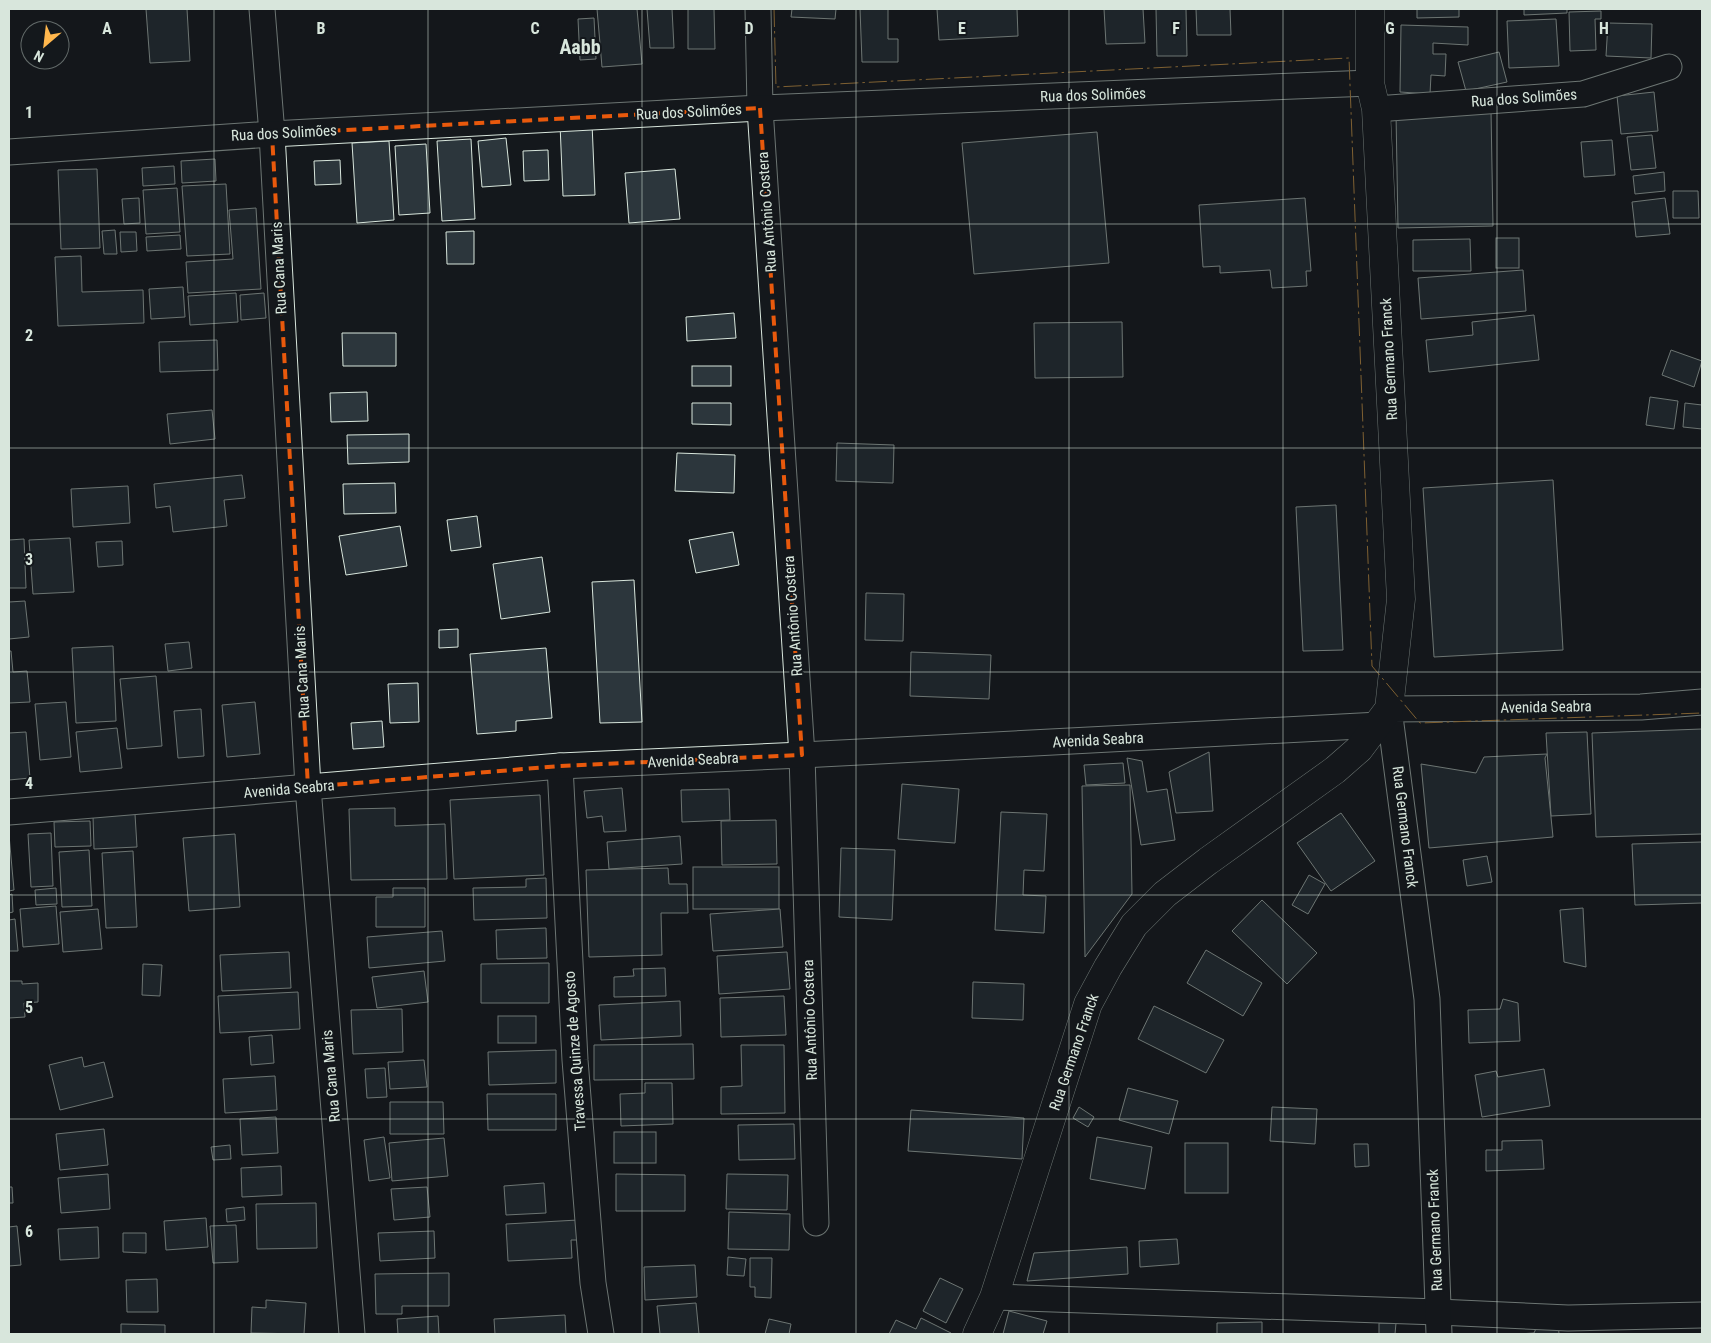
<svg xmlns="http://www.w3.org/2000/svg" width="1711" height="1343" viewBox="0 0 1711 1343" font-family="'Roboto Condensed',sans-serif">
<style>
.building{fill:#2c363c;stroke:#d8e6dc}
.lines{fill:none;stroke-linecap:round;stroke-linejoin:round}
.minor-casing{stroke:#d8e6dc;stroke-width:27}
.tertiary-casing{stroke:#d8e6dc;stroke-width:29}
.minor{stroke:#14181c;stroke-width:25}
.tertiary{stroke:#14181c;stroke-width:28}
.power{stroke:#ffb74d;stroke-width:1;stroke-dasharray:18 4 2.5 4;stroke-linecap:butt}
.marked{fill:none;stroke:#e8590c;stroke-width:4;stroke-dasharray:10 6;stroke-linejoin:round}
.grid{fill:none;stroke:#d8e6dc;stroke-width:1;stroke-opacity:0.55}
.labels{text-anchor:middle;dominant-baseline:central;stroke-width:4;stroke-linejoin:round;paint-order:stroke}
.street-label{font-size:15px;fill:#d8e6dc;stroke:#14181c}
.district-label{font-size:20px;font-weight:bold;fill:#d8e6dc;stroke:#14181c}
.grid-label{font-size:16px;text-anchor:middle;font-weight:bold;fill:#d8e6dc;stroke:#14181c;stroke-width:4;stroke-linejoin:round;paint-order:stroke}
</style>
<rect width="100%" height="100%" fill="#14181c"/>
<!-- building -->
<g class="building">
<path d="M146 9H187L190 61 150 63Z"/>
<path d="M597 9H637L642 64 602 67Z"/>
<path d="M647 9H672L674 48H650Z"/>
<path d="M688 9H714L715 49H688Z"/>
<path d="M792 9H836L835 19 791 17Z"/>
<path d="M860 9H888V39H898V62H862Z"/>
<path d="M937 9H1017L1018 36 939 40Z"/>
<path d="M1104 9H1143L1145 43 1106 44Z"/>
<path d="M1156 9H1186L1187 56H1157Z"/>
<path d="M1196 9H1230L1231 35H1197Z"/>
<path d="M1417 9H1459V17L1417 18Z"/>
<path d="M1524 9H1567V13L1524 15Z"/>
<path d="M1601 11V19H1595L1596 50 1570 51 1569 12Z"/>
<path d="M594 18 596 59 580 60 578 19Z"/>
<path d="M1556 19 1559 66 1509 68 1507 21Z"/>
<path d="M1608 23 1652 24 1651 58 1606 56Z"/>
<path d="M1401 25 1468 27V45L1433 43V54H1446L1445 76 1431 75 1430 94 1400 92Z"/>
<path d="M1499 52 1507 82 1466 91 1458 62Z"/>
<path d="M1654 92 1658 131 1621 134 1617 96Z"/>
<path d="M1491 111 1493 226 1398 228 1396 113Z"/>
<path d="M592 123 595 195 563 196 560 124Z"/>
<path d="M1097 132 1109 263 974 274 962 143Z"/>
<path d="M1652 135 1656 168 1631 170 1627 137Z"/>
<path d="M506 138 511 185 482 187 478 141Z"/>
<path d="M471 139 475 219 442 221 437 141Z"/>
<path d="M1612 140 1615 175 1584 177 1581 142Z"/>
<path d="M389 141 394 220 357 223 352 143Z"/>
<path d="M426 144 430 213 399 215 395 146Z"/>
<path d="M548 150 549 180 524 181 523 151Z"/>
<path d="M215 159 216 181 182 183 181 161Z"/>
<path d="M340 160 341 184 315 185 314 161Z"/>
<path d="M174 166 175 184 143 186 142 168Z"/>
<path d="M97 169 100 248 61 249 58 170Z"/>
<path d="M675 169 680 219 629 223 625 173Z"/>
<path d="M1664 172 1665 191 1635 194 1633 176Z"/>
<path d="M226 184 230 254 187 256 182 186Z"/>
<path d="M177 188 180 232 146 234 143 190Z"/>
<path d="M1673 191H1698L1699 218H1673Z"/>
<path d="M139 198 140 223 124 224 122 199Z"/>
<path d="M1305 198 1311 271H1306L1307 286 1272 288 1270 270 1220 273V266L1203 267 1199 205Z"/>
<path d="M1665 198 1670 234 1636 237 1632 202Z"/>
<path d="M256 208 261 289 188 293 186 262 233 259 229 210Z"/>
<path d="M115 230 117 254H104L102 231Z"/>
<path d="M474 231V264H447L446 232Z"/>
<path d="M120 232H136L137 251 121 252Z"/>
<path d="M180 235 181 249 147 251 146 237Z"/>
<rect x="1496" y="238" width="23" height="30"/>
<path d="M1470 239 1471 271H1413V240Z"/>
<path d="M81 256 82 292 143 290 144 323 58 326 55 257Z"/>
<path d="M1523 270 1526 311 1421 319 1418 278Z"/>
<path d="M183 287 185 317 151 319 149 289Z"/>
<path d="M236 293 238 322 190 325 188 296Z"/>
<path d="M264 293 266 318 241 320 240 295Z"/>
<path d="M734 313 736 338 687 341 686 317Z"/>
<path d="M1534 315 1539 360 1429 372 1426 340 1473 335 1472 322Z"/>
<path d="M1122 322 1123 377 1035 378 1034 323Z"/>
<path d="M342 333H396V366H343Z"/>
<path d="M217 340 218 370 160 372 159 342Z"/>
<path d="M1671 350 1702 361 1694 387 1662 375Z"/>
<rect x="692" y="366" width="39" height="20"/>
<path d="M367 392 368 421 331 422 330 393Z"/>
<path d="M1650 397 1678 401 1674 429 1646 425Z"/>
<path d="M692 403H731V425L692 424Z"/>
<path d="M1685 403 1702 405V429L1683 427Z"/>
<path d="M212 410 215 439 170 444 167 414Z"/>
<path d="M409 434V462L348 464 347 435Z"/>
<path d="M837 443 894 445 893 483 836 481Z"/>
<path d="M677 453 735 455 734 493 675 491Z"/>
<path d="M242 475 245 498 224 500 227 526 173 532 170 506 156 508 154 484Z"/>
<path d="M1553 480 1563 650 1434 657 1423 488Z"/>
<path d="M395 483 396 513 344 514 343 484Z"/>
<path d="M128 486 130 523 73 527 71 489Z"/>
<path d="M1336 505 1343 650 1303 651 1296 507Z"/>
<path d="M477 516 481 547 451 551 447 520Z"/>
<path d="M400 526 407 566 346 575 339 536Z"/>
<path d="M733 532 739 565 696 573 689 540Z"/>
<path d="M70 538 74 592 33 594 29 540Z"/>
<path d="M24 539 26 588H9V540Z"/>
<path d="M122 541 123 565 98 567 96 542Z"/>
<path d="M542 557 550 612 501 619 493 564Z"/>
<path d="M634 580 642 722 600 723 592 582Z"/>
<path d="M866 593 904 594 903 641 865 640Z"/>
<path d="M25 601 29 637 9 639V602Z"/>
<path d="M458 629V647L439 648V630Z"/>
<path d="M189 642 192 668 168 671 165 644Z"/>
<path d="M113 646 116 721 76 723 72 648Z"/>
<path d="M546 648 552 718 516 721V731L477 734 470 654Z"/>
<path d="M9 651H11L13 672 27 671 30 702 9 703Z"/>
<path d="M911 652 991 655 989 699 910 696Z"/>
<path d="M156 676 162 746 127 749 120 679Z"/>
<path d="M418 683 419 722 390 723 388 684Z"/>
<path d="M66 702 71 757 40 760 35 704Z"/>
<path d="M255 702 260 754 227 757 222 705Z"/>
<path d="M201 709 204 756 178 758 174 711Z"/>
<path d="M382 721 384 747 353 749 351 723Z"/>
<path d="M117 728 122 768 80 772 76 732Z"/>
<path d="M1702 729V834L1596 837 1592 733Z"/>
<path d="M26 732 30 778 9 780V733Z"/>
<path d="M1587 732 1591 814 1551 816 1546 733Z"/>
<path d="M1209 752 1213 811 1176 813 1169 772Z"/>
<path d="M1547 754 1545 758 1553 837 1429 848 1421 764 1476 773 1484 757Z"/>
<path d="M1127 758 1142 761 1147 792 1167 789 1175 840 1141 845Z"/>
<path d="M1123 763 1125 783 1086 785 1084 765Z"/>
<path d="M902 784 959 789 955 843 898 839Z"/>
<path d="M1130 785 1132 894 1085 957 1082 786Z"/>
<path d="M622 788 626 831 604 832 602 816 587 818 584 791Z"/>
<path d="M729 789 730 820 682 822 681 790Z"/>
<path d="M540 795 544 875 454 879 450 800Z"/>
<path d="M395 808V826L445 824 447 879 351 880 349 809Z"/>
<path d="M1001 812 1047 814 1044 871 1024 870 1023 895 1046 896 1044 933 995 930Z"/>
<path d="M1341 813 1375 861 1331 891 1297 843Z"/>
<path d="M135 814 137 847 94 849 93 816Z"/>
<path d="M776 820 777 864 722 865 721 821Z"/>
<path d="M90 821 91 846 55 847 54 822Z"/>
<path d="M51 833 53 886 31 887 28 834Z"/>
<path d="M235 834 240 907 189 911 183 838Z"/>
<path d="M9 835 14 890 9 891Z"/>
<path d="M680 836 682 864 609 869 607 842Z"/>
<path d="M1702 842V903L1635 905 1632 844Z"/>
<path d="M841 848 895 850 892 920 839 917Z"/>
<path d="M89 850 92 906 62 907 59 852Z"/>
<path d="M133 851 137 927 106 928 102 853Z"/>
<path d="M1487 856 1492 882 1467 886 1463 860Z"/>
<rect x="693" y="867" width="86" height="42"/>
<path d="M668 868 669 884H687L688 913H661L662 955 589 957 586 870Z"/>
<path d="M1309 875 1325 884 1308 914 1292 905Z"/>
<path d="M546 878 547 918 474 920 473 888 526 887V879Z"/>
<path d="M56 888 57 904 36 905 35 890Z"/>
<path d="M393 888H425V927H376V897H393Z"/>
<path d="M12 894 13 912 9 913V895Z"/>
<path d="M1262 900 1317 953 1287 984 1232 931Z"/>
<path d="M56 906 59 944 23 947 20 909Z"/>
<path d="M1583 908 1586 967 1564 962 1560 910Z"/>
<path d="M98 909 102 949 63 952 60 912Z"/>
<path d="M780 909 783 947 713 951 710 914Z"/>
<path d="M15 919 18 951H9V920Z"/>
<path d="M546 928 547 958 497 959 496 930Z"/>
<path d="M442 931 445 961 369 968 367 937Z"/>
<path d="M1206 950 1262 983 1243 1016 1187 983Z"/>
<path d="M289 952 291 988 222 991 220 955Z"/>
<path d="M787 952 790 989 719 994 717 956Z"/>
<path d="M549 963V1003H481V964Z"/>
<path d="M143 964 162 965 160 996 142 995Z"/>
<path d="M665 968 666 996 614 997V977L634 976 633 969Z"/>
<path d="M424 971 428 1002 377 1008 372 977Z"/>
<path d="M9 981H22V984L38 983V1002L24 1003 25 1017 9 1018Z"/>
<path d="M973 982 1024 984 1023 1020 972 1018Z"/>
<path d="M298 992 300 1029 220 1033 218 996Z"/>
<path d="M784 996 786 1035 721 1037 720 998Z"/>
<path d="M1503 999 1518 1003 1520 1041 1469 1043 1468 1010 1500 1009Z"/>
<path d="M680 1001 681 1036 601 1040 599 1005Z"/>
<path d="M1154 1006 1224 1040 1206 1073 1138 1039Z"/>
<path d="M402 1009 403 1052 353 1054 351 1010Z"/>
<rect x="498" y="1016" width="38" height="27"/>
<path d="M272 1035 274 1063 251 1065 249 1037Z"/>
<path d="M693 1044 694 1079 594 1080V1045Z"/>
<path d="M741 1045H784L785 1113 721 1114V1087L742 1086Z"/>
<path d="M556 1050V1083L489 1085 488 1052Z"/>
<path d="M82 1057 84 1067 104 1062 113 1097 60 1110 49 1065Z"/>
<path d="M424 1060 427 1087 390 1089 388 1062Z"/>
<path d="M385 1068 387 1097 367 1098 365 1069Z"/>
<path d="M1544 1069 1550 1106 1482 1117 1475 1075 1496 1071 1498 1077Z"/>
<path d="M275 1076 277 1110 225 1113 223 1079Z"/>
<path d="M645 1083H672L673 1124 621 1126 620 1094 645 1093Z"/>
<path d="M1128 1088 1178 1101 1169 1134 1119 1120Z"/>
<path d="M487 1094H556V1130H488Z"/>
<path d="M390 1102H443L444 1134H390Z"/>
<path d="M1079 1107 1094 1117 1088 1127 1073 1118Z"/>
<path d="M1272 1107 1317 1109 1315 1144 1270 1141Z"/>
<path d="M911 1110 1024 1118 1022 1159 908 1151Z"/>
<path d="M276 1117 278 1153 242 1155 240 1119Z"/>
<path d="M794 1124 795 1159 739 1160 738 1125Z"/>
<path d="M104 1129 108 1165 60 1170 56 1134Z"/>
<rect x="614" y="1132" width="42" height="31"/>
<path d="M384 1137 390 1178 369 1181 364 1140Z"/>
<path d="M1097 1137 1152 1147 1145 1189 1090 1179Z"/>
<path d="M444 1138 448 1176 392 1181 389 1143Z"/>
<path d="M1542 1140 1544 1169 1486 1171V1150H1502V1141Z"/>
<rect x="1185" y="1143" width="43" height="50"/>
<path d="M1354 1144H1368L1369 1166 1355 1167Z"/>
<path d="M230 1145 231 1159 213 1160 211 1147Z"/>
<path d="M281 1166 282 1195 242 1197 241 1168Z"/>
<path d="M108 1174 110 1209 61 1213 58 1178Z"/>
<path d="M616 1174 685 1175V1211H616Z"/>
<path d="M727 1174 788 1175 787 1210 726 1209Z"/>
<path d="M544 1183 546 1213 506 1215 504 1186Z"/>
<path d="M9 1187H12L13 1203H9Z"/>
<path d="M427 1187 430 1217 394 1220 391 1189Z"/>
<path d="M316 1203 317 1248 257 1249 256 1204Z"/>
<path d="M244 1207 245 1220 227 1222 226 1209Z"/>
<path d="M729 1212 790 1214 789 1250 728 1249Z"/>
<path d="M206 1218 208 1247 166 1250 164 1221Z"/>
<path d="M578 1220 580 1240H571L572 1258 508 1261 506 1224Z"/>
<path d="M236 1225 238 1262 213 1263 210 1226Z"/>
<path d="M17 1226 21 1265 9 1266V1227Z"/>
<path d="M98 1227 99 1258 60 1260 58 1229Z"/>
<path d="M434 1231 435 1258 380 1261 378 1233Z"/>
<path d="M123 1233H146V1253L123 1252Z"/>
<path d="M1177 1239 1179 1264 1140 1267 1139 1241Z"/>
<path d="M1127 1247 1128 1274 1027 1281 1034 1253Z"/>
<path d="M728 1257 746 1259 744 1276 727 1275Z"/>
<path d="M750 1258H772L771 1298 755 1297V1287H750Z"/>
<path d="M695 1265 697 1297 645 1300 644 1267Z"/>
<path d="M449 1273V1306H402V1314H376L375 1274Z"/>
<path d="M940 1278 963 1289 946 1323 923 1311Z"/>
<path d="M157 1279 158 1312H127L126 1280Z"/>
<path d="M266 1300 306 1303 304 1334 251 1333 252 1307 266 1308Z"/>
<path d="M696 1303 699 1334H660L657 1306Z"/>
<path d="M1009 1311 1047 1321 1043 1334H1003Z"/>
<path d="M565 1315 566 1334H495L494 1319Z"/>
<path d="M438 1316 439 1334H398L397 1319Z"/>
<path d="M921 1318 951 1333V1334H889L896 1320 916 1329Z"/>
<path d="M769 1319 791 1324 789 1334H765Z"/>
<path d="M1262 1322V1334H1217V1323Z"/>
<path d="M1558 1322 1559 1334H1518L1534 1333 1538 1324Z"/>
<path d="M1379 1323H1396L1395 1334H1379Z"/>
<path d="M121 1324 165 1325V1334H121Z"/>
</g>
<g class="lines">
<!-- minor casing -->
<g class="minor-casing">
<g id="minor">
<path d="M262 9 272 134 308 787 352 1334"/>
<path d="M758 9 760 108 802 755 816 1223"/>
<path d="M1376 109 1583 94 1669 67"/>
<path d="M9 152 272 134 760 108 1370 83"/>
<path d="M560 766 575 1060 593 1283 601 1334"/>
<path d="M9 812 560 766 802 755 1379 725"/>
<path d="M994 1297 1438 1312 1568 1318 1702 1315"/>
<path d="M1439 1334 1427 999 1389 709 1641 707 1702 702"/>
</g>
</g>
<!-- tertiary casing -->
<g class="tertiary-casing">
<path id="tertiary" d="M977 1334 994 1297 1088 1004 1108 967 1134 925 1165 894 1208 861 1335 770 1359 749 1389 709 1401 599 1376 109 1370 83V9"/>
</g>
<!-- minor -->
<use href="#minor" class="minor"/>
<!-- tertiary -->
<use href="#tertiary" class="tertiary"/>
<!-- power -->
<path class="power" d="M774 9 776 87 1349 58 1372 666 1420 723 1702 713"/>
</g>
<!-- marked area -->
<path d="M0 0H1711V1343H0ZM760 108 802 755 560 766 308 787 272 134Z" fill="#14181c" fill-opacity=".55" fill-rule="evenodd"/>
<path class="marked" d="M760 108 802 755 560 766 308 787 272 134Z"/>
<!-- grid -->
<path class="grid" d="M214 9V1334M428 9V1334M642 9V1334M856 9V1334M1069 9V1334M1283 9V1334M1497 9V1334M9 224H1702M9 448H1702M9 672H1702M9 895H1702M9 1119H1702"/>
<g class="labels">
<!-- street labels -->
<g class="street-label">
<text transform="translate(1093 95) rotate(-2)">Rua dos Solimões</text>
<text transform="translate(1524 98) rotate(-4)">Rua dos Solimões</text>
<text transform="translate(689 112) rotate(-3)">Rua dos Solimões</text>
<text transform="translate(284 133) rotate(-3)">Rua dos Solimões</text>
<text transform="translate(767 212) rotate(-94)">Rua Antônio Costera</text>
<text transform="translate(279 268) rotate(-93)">Rua Cana Maris</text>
<text transform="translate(1389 359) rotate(-93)">Rua Germano Franck</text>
<text transform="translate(793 616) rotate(-94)">Rua Antônio Costera</text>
<text transform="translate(302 672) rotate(-93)">Rua Cana Maris</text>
<text transform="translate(1546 707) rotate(-1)">Avenida Seabra</text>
<text transform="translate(1098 740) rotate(-3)">Avenida Seabra</text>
<text transform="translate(693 760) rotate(-3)">Avenida Seabra</text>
<text transform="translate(289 789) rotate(-5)">Avenida Seabra</text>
<text transform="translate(1405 827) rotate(83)">Rua Germano Franck</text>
<text transform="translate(810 1020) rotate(-92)">Rua Antônio Costera</text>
<text transform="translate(575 1051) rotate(-94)">Travessa Quinze de Agosto</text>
<text transform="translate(1074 1052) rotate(-71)">Rua Germano Franck</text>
<text transform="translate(331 1076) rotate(-95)">Rua Cana Maris</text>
<text transform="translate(1435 1230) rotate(-92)">Rua Germano Franck</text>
</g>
<!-- district labels -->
<g class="district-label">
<text x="580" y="47">Aabb</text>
</g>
</g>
<g class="grid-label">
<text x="107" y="34">A</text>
<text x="321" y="34">B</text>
<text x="535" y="34">C</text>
<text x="749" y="34">D</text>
<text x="962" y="34">E</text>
<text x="1176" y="34">F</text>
<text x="1390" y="34">G</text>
<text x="1604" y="34">H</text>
<text x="29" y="118">1</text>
<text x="29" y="341">2</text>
<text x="29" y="565">3</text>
<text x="29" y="789">4</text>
<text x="29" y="1013">5</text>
<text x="29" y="1237">6</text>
</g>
<!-- border -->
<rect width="1711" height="1343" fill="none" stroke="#d8e6dc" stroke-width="20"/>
<!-- north arrow -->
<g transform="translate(45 45) rotate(208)"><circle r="24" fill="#14181c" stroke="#626a69"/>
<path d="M0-4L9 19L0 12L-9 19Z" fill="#ffb74d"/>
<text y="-8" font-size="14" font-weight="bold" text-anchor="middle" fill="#d8e6dc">N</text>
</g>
</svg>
